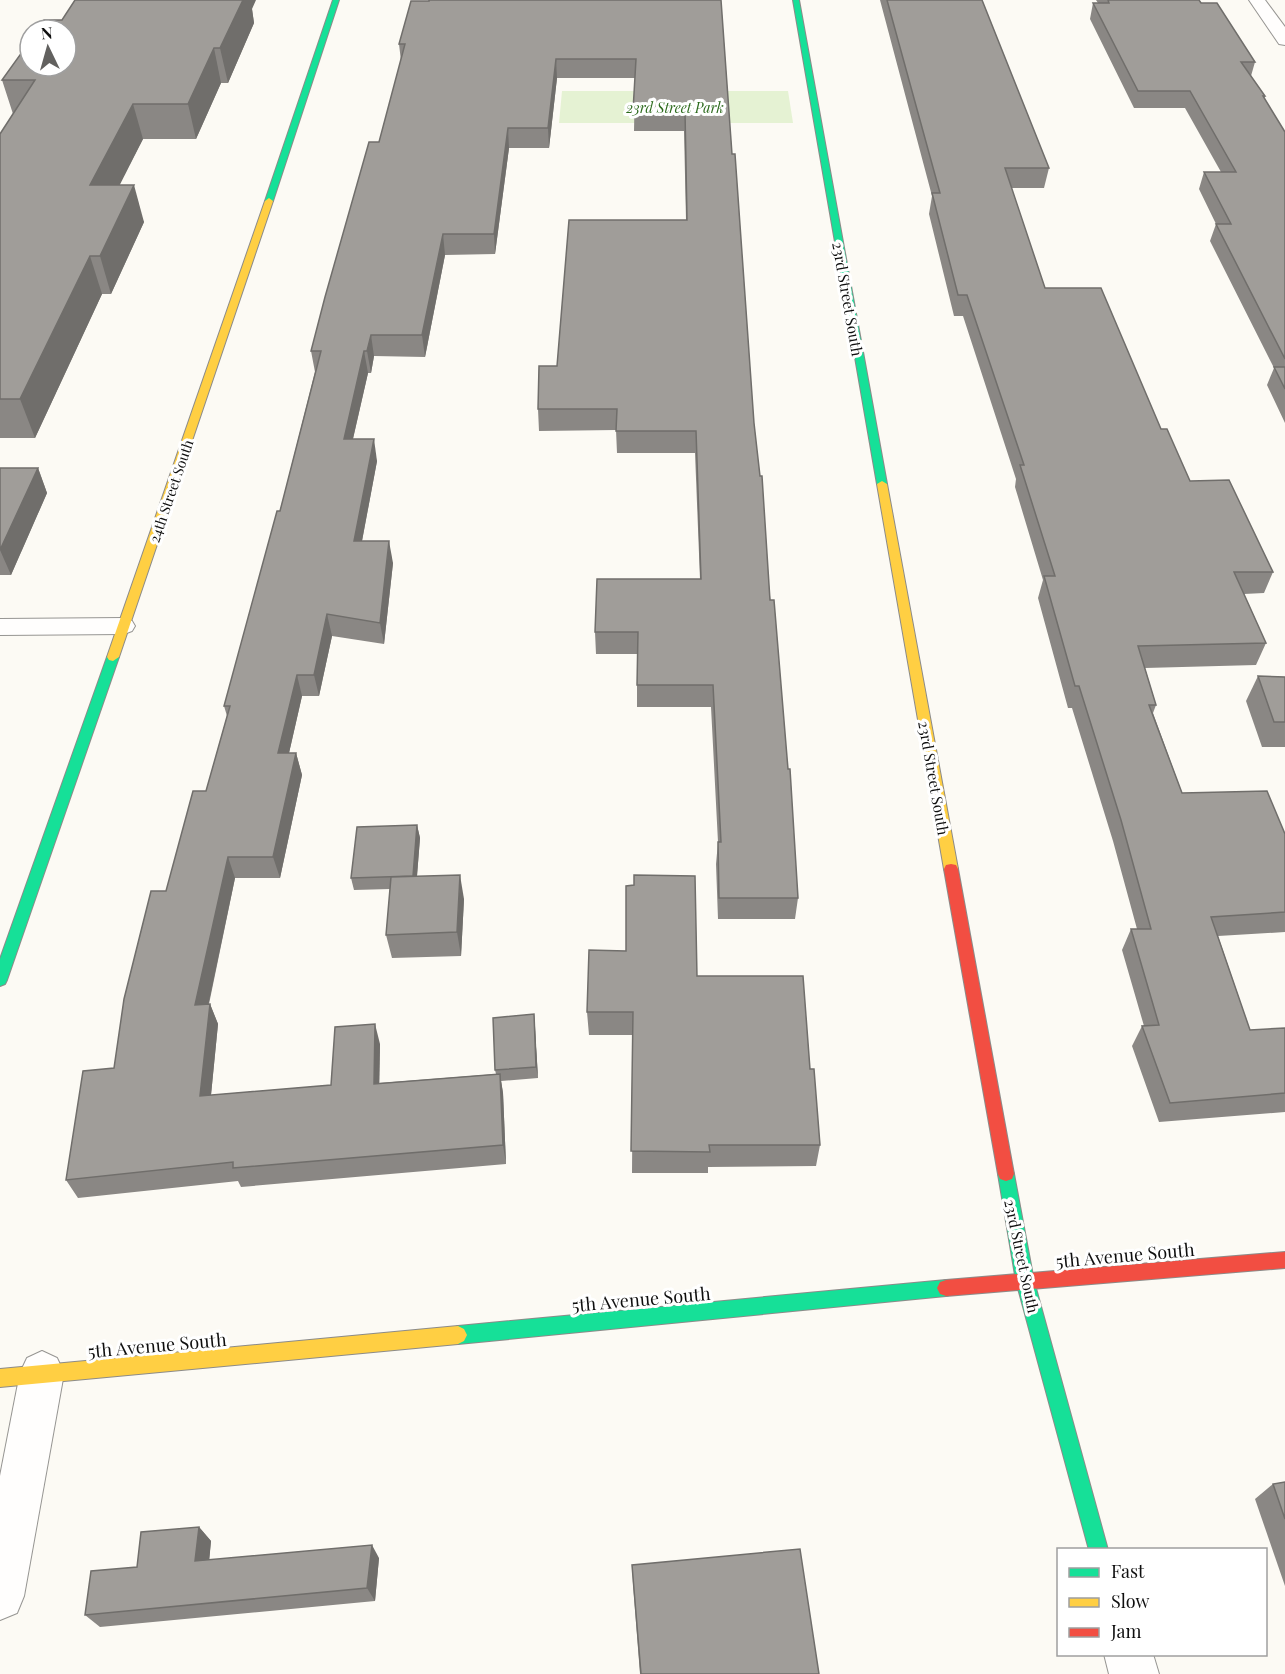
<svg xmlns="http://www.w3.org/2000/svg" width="1285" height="1674" viewBox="0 0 1285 1674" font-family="'Playfair Display',serif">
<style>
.green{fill:#e5f2d3}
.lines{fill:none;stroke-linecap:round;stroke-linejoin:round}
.lane-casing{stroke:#969592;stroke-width:2}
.street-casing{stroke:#969592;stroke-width:2}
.fast-casing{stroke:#8c8b89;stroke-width:2}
.slow-casing{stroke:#8c8b89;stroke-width:2}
.jam-casing{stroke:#8c8b89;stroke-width:2}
.lane{fill:#fffefd;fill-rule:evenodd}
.street{fill:#fffefd;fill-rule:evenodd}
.fast{fill:#16e098;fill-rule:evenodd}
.slow{fill:#ffcf43;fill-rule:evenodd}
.jam{fill:#f24e42;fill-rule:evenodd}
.wall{fill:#8a8784}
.shaded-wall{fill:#706e6b}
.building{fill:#a09d99;stroke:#706e6b;stroke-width:1.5}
.labels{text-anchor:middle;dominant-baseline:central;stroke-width:6;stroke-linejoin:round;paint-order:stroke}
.far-park-label{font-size:14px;font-style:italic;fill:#2c6a1c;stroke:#fff}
.far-street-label{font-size:14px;fill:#0f0f0f;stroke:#fff}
.street-label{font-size:15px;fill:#0f0f0f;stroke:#fff}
.near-street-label{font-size:18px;fill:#0f0f0f;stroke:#fff}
</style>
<rect width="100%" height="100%" fill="#fcfaf4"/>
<!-- green -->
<path class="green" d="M562 91H788L793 123H559Z"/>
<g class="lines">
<!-- lane casing -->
<g class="lane-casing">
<path id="lane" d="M124 618 132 621 135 626 132 631 124 634 0 635V619Z"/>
</g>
<!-- street casing -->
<g class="street-casing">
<g id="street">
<path d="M1249 0H1265L1285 27V45L1279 44Z"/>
<path d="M42 1351 57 1358 64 1373 24 1596 17 1613 0 1620V1476L20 1373 27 1358Z"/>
<path d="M1104 1654H1153L1159 1674H1109Z"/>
</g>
</g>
<!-- fast casing -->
<g class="fast-casing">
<g id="fast">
<path d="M333 0H339L273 201 266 203 265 201Z"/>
<path d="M793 0H799L887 484 882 487 877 484Z"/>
<path d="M113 653 119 657 7 980 5 984 0 986V959L107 657Z"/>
<path d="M1006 1167 1012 1169 1014 1174 1034 1281 1108 1550H1089L1016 1281 998 1174 1000 1169Z"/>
<path d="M946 1280 952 1282 955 1288 952 1294 946 1296 458 1344 452 1341 449 1335 452 1329 458 1326Z"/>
</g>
</g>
<!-- slow casing -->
<g class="slow-casing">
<g id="slow">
<path d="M269 198 273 201 119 657 113 661 109 660 107 657 265 201Z"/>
<path d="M882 481 887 484 958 869 956 873H946L944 869 877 484Z"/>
<path d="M458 1326 464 1329 467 1335 464 1341 458 1344 0 1387V1369Z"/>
</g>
</g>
<!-- jam casing -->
<g class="jam-casing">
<g id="jam">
<path d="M951 864 956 865 958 869 1014 1174 1012 1179 1006 1181 1000 1179 998 1174 944 869 946 865Z"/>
<path d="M1285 1252V1268L946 1296 940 1294 937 1288 940 1282 946 1280Z"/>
</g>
</g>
<!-- lane -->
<use href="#lane" class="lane"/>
<!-- street -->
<use href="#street" class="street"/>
<!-- fast -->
<use href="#fast" class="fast"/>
<!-- slow -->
<use href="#slow" class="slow"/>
<!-- jam -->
<use href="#jam" class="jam"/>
</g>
<!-- wall -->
<g class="wall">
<path d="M721 0 732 154 754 423 798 898 795 919H718L716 864 718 842 711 707H637V654H596L595 632 700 579 695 453H617L616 430 539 431 538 409 557 366 686 220 684 131H634L635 78H557L549 148H509L495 254 445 255 425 357 374 356 371 373H368L353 439 377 461 362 541 393 563 384 644 332 636 319 696H302L289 753H296L302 775 280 878H235L209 1004H210L218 1024 211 1095 331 1085 380 1044 379 1083 496 1074 495 1070 534 1014 538 1078 501 1081 503 1093 506 1164 241 1187 238 1181 78 1198 66 1180 114 1068 166 891 206 791 227 716 224 706 280 511 315 372 311 351 379 142 401 61 399 44Z"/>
<path d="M880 0H982L1049 168 1044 188H1011L1045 288 1161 429 1190 481 1273 572 1264 593 1244 594 1266 643 1256 665 1145 668 1156 705 1153 713 1182 793 1285 834V932L1218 936 1250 1030 1285 1028V1112L1159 1122 1132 1046 1142 1026H1144L1122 950 1131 929H1137L1113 841 1072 708H1068L1038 598 1043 580 1015 487 1016 479 963 316H954L929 214 932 196Z"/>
<path d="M1096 0H1199L1255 62 1251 76 1265 96 1264 99 1285 132V423L1267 385 1274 368 1210 241 1216 224 1199 189 1204 172H1221L1185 108H1134L1090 19 1093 3H1098Z"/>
<path d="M252 9 254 23 228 83H221L196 139H143L119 185 144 222 111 294H102L35 438H0V134L13 114 2 80 62 20Z"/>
<path d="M0 468H38L47 493 11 575H0Z"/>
<path d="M1258 676 1285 677V747H1262L1246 701Z"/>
<path d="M417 825 420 838 417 876 464 899 461 956 392 958 386 935 390 889 354 890 351 878Z"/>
<path d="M626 951 697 976 810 1069 820 1145 816 1166 708 1167V1173H632L633 1035H589L587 1012Z"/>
<path d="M1285 1482V1586L1255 1499 1273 1484Z"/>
<path d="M199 1527 211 1541 209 1560 379 1558 375 1601 100 1627 85 1615 137 1567Z"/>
<path d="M632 1565 819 1674H640L633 1584Z"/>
</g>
<!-- shaded-wall -->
<g class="shaded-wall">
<path d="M241 0H256L252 9 254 23 228 83 220 48Z"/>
<path d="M214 48 221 83 196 139 188 104Z"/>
<path d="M556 59 557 78 549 148 548 128Z"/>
<path d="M133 104 143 139 101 222 90 185Z"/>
<path d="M508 128 509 148 495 254 494 234Z"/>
<path d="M134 185 144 222 111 294 100 256Z"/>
<path d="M443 234 445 255 425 357 422 335Z"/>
<path d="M90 256 102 294 35 438 20 399Z"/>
<path d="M371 335 374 356 371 373 367 351Z"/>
<path d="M364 351 368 373 348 460 344 439Z"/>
<path d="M374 439 377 461 358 562 354 541Z"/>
<path d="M38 468 47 493 11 575 0 550Z"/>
<path d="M389 541 393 563 384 644 380 623Z"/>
<path d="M327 614 332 636 319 696 314 675Z"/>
<path d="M297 675 302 696 284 775 278 753Z"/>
<path d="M296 753 302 775 280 878 273 857Z"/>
<path d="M417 825 420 838 416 888 413 876Z"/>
<path d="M228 857 235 878 204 1025 195 1005Z"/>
<path d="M460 875 464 899 461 956 457 932Z"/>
<path d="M210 1004 218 1024 209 1115 200 1096Z"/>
<path d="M534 1014 535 1026 538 1078 536 1067Z"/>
<path d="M375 1024 380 1044 379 1103 374 1084Z"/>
<path d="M500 1074 503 1093 506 1164 503 1145Z"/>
<path d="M199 1527 211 1541 208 1574 195 1561Z"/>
<path d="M372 1545 379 1558 375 1601 367 1588Z"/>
</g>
<!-- building -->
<g class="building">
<path d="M75 0H243L220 48H214L188 104H133L90 185H134L100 256H90L20 399H0V134L35 80H2L30 41V66H66V30H37L44 20H62Z"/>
<path d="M429 0H721L732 154H735L754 423 760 476H762L770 600H774L788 769H790L798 898H719L718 842H721L713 685H637L638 632H595L597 579H701L696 431H616L617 409H538L539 366H557L569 220H687L685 111H633L636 59H556L548 128H508L494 234H443L422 335H371L367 351H364L344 439H374L354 541H389L380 623 327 614 314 675H297L278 753H296L273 857H228L195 1005 210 1004 200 1096 331 1085 335 1027 375 1024 374 1084 500 1074 503 1145 233 1168V1162L66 1180 83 1071 114 1068 124 999 151 891H166L193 791H206L230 706H224L277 511H280L321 351H311L325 297 369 142H379L405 44H399L411 1H429Z"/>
<path d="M887 0H982L1049 168H1005L1045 288H1101L1161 429H1167L1190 481 1229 480 1273 572H1234L1266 643 1138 646 1156 705H1149L1182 793 1267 791 1285 834V912L1211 917 1250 1030 1285 1028V1093L1170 1103 1142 1026 1159 1025 1131 929H1151L1121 820 1079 686H1075L1044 576H1055L1020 465H1024L967 295H958L932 193H940Z"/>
<path d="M1108 0H1199L1201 3H1217L1255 62H1241L1265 96H1263L1285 132V359L1216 224H1231L1204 172H1236L1190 91H1138L1093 3H1109Z"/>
<path d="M1274 367H1285V389Z"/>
<path d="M0 468H38L0 550Z"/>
<path d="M1258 676 1285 677V722H1274Z"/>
<path d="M417 825 413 876 351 878 357 827Z"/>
<path d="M460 875 457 932 386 935 391 877Z"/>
<path d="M634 875 695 876 697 976H803L810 1069H814L820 1145H709L710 1152 631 1151 633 1012H587L589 950 626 951V886L634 885Z"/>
<path d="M534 1014 536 1067 495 1070 493 1018Z"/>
<path d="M1285 1482V1519L1273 1484Z"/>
<path d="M199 1527 195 1561 372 1545 367 1588 85 1615 91 1571 137 1567 141 1532Z"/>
<path d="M800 1549 819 1674H641L632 1565Z"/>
</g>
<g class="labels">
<!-- far-park labels -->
<g class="far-park-label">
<text x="675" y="107">23rd Street Park</text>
</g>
<!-- far-street labels -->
<g class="far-street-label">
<text transform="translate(171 491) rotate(-71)">24th Street South</text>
</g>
<!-- street labels -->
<g class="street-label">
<text transform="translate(848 299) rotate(80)">23rd Street South</text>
<text transform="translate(934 778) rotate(80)">23rd Street South</text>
<text transform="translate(1022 1256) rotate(78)">23rd Street South</text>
</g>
<!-- near-street labels -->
<g class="near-street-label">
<text transform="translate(1125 1255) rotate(-5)">5th Avenue South</text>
<text transform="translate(641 1299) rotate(-5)">5th Avenue South</text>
<text transform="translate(157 1345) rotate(-5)">5th Avenue South</text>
</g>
</g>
<!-- legend -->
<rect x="1057" y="1548" width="210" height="108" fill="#ffffff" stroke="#9f9f9f" stroke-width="1.5"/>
<rect x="1069" y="1568" width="30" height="9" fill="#16e098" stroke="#9f9f9f" stroke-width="1.5"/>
<text x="1111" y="1578" font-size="18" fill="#0f0f0f">Fast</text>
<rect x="1069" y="1598" width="30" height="9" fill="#ffcf43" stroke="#9f9f9f" stroke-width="1.5"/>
<text x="1111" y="1608" font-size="18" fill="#0f0f0f">Slow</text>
<rect x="1069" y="1628" width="30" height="9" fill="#f24e42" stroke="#9f9f9f" stroke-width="1.5"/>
<text x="1111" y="1638" font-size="18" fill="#0f0f0f">Jam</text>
<!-- north arrow -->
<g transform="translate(48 48) rotate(355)"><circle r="28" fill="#ffffff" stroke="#9f9f9f" stroke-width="1.5"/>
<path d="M0-4.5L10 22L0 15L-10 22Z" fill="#62615f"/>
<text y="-9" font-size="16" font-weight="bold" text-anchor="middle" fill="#0f0f0f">N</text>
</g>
</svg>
